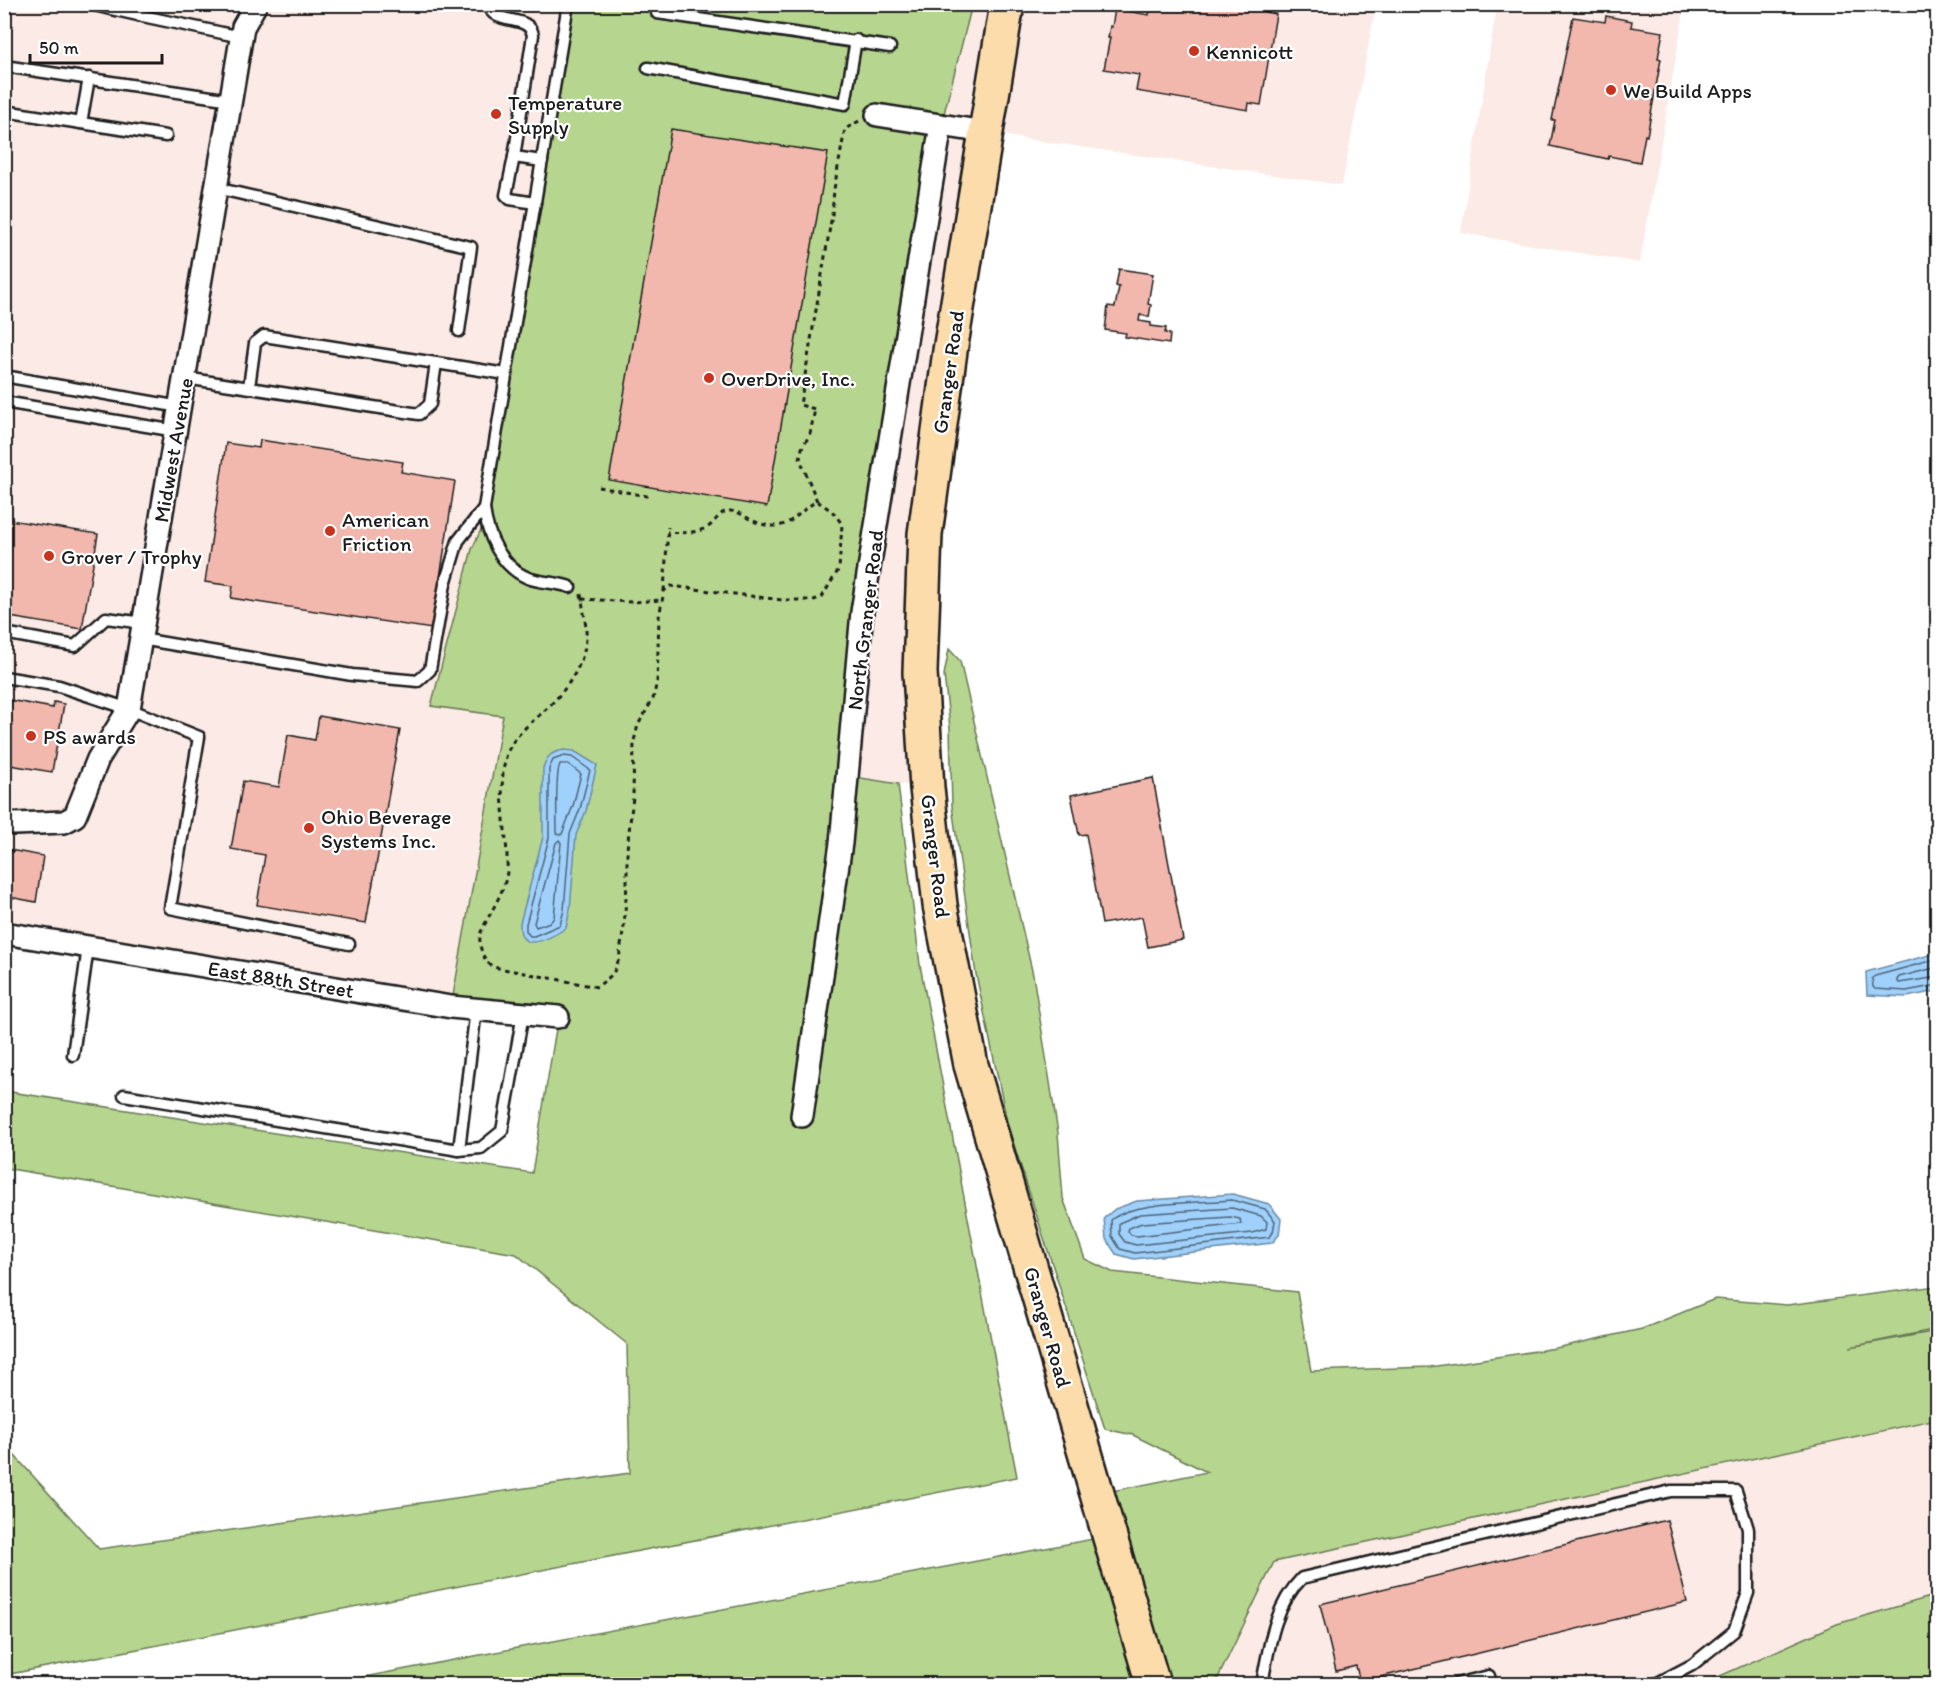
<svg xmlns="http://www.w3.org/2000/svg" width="1942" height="1689" viewBox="0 0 1942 1689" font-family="Itim,sans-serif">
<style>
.built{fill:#fbeae6}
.green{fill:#b6d68f;stroke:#697956;stroke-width:1.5}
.water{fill:#9fd1fc;stroke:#6b89a2;stroke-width:1.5}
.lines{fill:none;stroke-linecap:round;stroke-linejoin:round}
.shore{stroke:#506476;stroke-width:1.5}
.building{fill:#f2b8ad;stroke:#1c1c1c;stroke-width:1.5}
.service-casing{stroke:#1c1c1c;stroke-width:15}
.minor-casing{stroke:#1c1c1c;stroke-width:26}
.primary-casing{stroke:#1c1c1c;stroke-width:38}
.path{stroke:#1c1c1c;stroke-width:3;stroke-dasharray:4.5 4.5;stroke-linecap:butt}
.service{stroke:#fff;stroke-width:10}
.minor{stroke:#fff;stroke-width:21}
.primary{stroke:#fddcac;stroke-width:33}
.poi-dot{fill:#c8321e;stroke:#fff;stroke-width:2}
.labels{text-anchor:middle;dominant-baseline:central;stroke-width:4.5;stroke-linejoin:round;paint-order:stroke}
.poi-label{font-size:21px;fill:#1c1c1c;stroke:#fff;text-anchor:start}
.street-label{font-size:21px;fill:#1c1c1c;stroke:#fff}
</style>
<rect width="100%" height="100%" fill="#fff"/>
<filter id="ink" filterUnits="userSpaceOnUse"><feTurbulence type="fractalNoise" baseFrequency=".0167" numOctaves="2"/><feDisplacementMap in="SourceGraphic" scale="12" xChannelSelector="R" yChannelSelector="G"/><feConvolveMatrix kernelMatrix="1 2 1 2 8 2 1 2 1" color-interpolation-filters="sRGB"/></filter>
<g filter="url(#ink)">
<!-- built -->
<g class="built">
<path d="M4 5H1376L1342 185 985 133 950 351 927 788 848 776 558 1018 5 933Z"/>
<path d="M1497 5H1685L1640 263 1461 233Z"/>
<path d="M1937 1419V1595L1837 1624 1702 1684H1215L1274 1562Z"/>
</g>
<!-- green -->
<g class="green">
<path d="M566 5H972L941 125 848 776 898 784 920 965 1017 1477 5 1675V1445L99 1549 630 1473 627 1344 516 1254 5 1168 4 1091 532 1173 558 1017 451 1007 503 716 431 706 472 549 485 521Z"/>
<path d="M949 649 960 661 1033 975 1058 1133 1063 1198 1085 1259 1112 1272 1297 1292 1311 1371 1430 1367 1556 1348 1642 1329 1715 1299 1787 1305 1937 1286V1329L1850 1347 1937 1331V1419L1274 1562 1215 1684H327L1109 1536 1097 1494 1207 1472 1133 1435 1105 1429 1008 1126 976 974 952 806 950 728 944 675Z"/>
<path d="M1937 1595V1684H1702L1837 1624Z"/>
</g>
<!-- water -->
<g class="water">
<path d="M564 750 574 751 597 765 586 811 576 835 570 910 566 928C551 938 518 956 520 923L543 837V768C547 756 551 752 564 750Z"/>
<path d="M1937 953V991L1907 997 1867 995 1866 972Z"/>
<path d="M1233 1194 1269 1204 1281 1219 1279 1235 1272 1243 1134 1259 1116 1254 1106 1239 1104 1218 1115 1209 1137 1201Z"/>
</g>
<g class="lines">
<!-- shore -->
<g class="shore">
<path d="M564 756 572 757 590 770 580 809 570 834 564 910 560 925 534 936H530L526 931V924L549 838V769L553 760Z"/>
<path d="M560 764H568L581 774 573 806 562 834 560 835 557 833C557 818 555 774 560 764Z"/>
<path d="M559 840 561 843 554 918 550 922 536 927 534 923 556 843Z"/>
<path d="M1938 959 1875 976 1872 978 1873 987 1875 989 1906 991 1938 985"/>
<path d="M1938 967 1899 977 1897 980 1899 983 1938 977"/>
<path d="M1232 1200 1265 1209 1275 1221 1273 1232 1270 1237 1135 1253 1120 1249 1112 1236 1111 1220C1132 1201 1202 1203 1232 1200Z"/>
<path d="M1232 1208 1261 1216 1267 1222 1266 1229 1252 1233 1136 1245 1125 1242 1119 1234V1223L1140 1214Z"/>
<path d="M1230 1217 1240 1219 1241 1224 1137 1236 1131 1235 1128 1231 1129 1228 1142 1223Z"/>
</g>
</g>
<!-- building -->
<g class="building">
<path d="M1151 4H1242L1266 9 1265 12 1276 14 1261 105 1249 103 1248 110 1136 91 1139 75 1104 69 1110 38H1108L1110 26 1112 27 1115 9 1149 15Z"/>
<path d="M1606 16 1632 21 1631 27 1663 32 1658 58 1661 59 1647 136 1645 135 1640 162 1609 156 1608 159 1550 146 1555 120H1552L1573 17 1605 22Z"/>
<path d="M671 129 828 153 767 507 609 480Z"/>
<path d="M1119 269 1153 274 1148 304 1151 305 1149 317 1140 315 1139 321 1151 323V326L1166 328 1165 333 1170 334 1169 344 1125 337 1126 333 1105 330 1108 306 1115 307 1119 287 1116 286Z"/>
<path d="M260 440 403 462 401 472 455 481 432 629 231 598 233 586 205 582 226 443 259 448Z"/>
<path d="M4 519 98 534 82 629 4 616Z"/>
<path d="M4 699 53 708 54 702 64 704 52 772 4 764Z"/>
<path d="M319 716 400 730 366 923 257 905 265 855 231 849 243 781 279 787 288 735 315 740Z"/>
<path d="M1153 778 1183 940 1148 947 1142 917 1102 924 1086 834 1079 835 1071 795Z"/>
<path d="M4 849 43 856 36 902 4 896Z"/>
<path d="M1667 1520 1687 1602 1360 1682 1356 1666 1336 1671 1320 1604Z"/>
</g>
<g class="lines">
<!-- service casing -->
<g class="service-casing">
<g id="service">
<path d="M89 4 138 15"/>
<path d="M140 4 138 15 241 37"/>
<path d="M488 4C493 27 529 13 533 35L514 157"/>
<path d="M568 4 484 508C487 535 501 567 528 578 541 583 556 582 570 587"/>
<path d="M657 13 890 47"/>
<path d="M4 66 231 100"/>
<path d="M648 68 845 104 856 40"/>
<path d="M4 111 81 123 89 78"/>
<path d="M81 123 166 136"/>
<path d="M216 188 471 247 459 331"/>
<path d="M535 203 510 199 506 195 514 157 542 161"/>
<path d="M4 376 180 407"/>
<path d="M185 378 419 414 430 404 436 363"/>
<path d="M249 387 255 343 264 336 506 374"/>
<path d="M4 402 176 431"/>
<path d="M4 633 75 646 106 618 144 623"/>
<path d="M141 639 352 675 418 681 430 670 445 584 458 541 484 508"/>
<path d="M4 677 59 686 129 709 199 737 170 908 349 944"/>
<path d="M73 1055 88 947"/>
<path d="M124 1095 459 1150 476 1009"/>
<path d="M459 1150 481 1148 502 1131 523 1014"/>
<path d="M1262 1684C1269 1647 1274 1606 1302 1578L1671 1491H1736L1748 1529V1593L1734 1631 1692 1665 1656 1684"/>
<path d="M1456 1684 1489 1676 1491 1684"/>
</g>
</g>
<!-- minor casing -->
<g class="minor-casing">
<g id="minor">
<path d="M877 115 985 132"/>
<path d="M4 822 15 824 64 822 75 816 98 759 129 709 243 27 256 4"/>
<path d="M4 933 451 1007 558 1017"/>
<path d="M802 1116 841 843 862 612 941 125"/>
</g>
</g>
<!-- primary casing -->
<g class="primary-casing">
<path id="primary" d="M1007 4 950 351 925 534 920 672 927 788 940 905 971 1065 1153 1684"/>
</g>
<!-- path -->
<g class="path">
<path d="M599 487 652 497"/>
<path d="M817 501 800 459 802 448 810 434 815 409 800 405 832 215 834 189 845 129 861 120"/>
<path d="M664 591 668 527"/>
<path d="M581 594C583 609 587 625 586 639 584 667 563 694 543 712 532 722 515 735 509 749 494 783 509 835 507 871 506 890 488 916 480 934 479 947 482 959 493 967L597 987 613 974 619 959 624 926 627 883V849L633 797 634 741 638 725 653 699 657 681 659 617 664 591 671 586 782 600H814L822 597 839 569 842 524 832 511 817 501C793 514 789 535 756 522 747 519 740 511 730 511 719 511 716 522 708 527 696 534 681 533 667 532"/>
<path d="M582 599 632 602 662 600"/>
</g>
<!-- service -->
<use href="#service" class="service"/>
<!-- minor -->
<use href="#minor" class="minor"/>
<!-- primary -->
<use href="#primary" class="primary"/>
</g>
</g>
<!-- markers -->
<g class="poi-dot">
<circle cx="1194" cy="51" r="6"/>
<circle cx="1611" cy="90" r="6"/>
<circle cx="496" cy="114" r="6"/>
<circle cx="709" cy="378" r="6"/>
<circle cx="330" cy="531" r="6"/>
<circle cx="49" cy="556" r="6"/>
<circle cx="31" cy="736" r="6"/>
<circle cx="309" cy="828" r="6"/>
</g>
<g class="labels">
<!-- poi labels -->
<g class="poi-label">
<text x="1206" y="51">Kennicott</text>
<text x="1623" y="90">We Build Apps</text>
<text x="508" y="102">Temperature<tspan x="508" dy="24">Supply</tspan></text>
<text x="721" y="378">OverDrive, Inc.</text>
<text x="342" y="519">American<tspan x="342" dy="24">Friction</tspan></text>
<text x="61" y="556">Grover / Trophy</text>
<text x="43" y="736">PS awards</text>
<text x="321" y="816">Ohio Beverage<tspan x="321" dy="24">Systems Inc.</tspan></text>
</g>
<!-- street labels -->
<g class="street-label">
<text transform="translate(948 372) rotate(-82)">Granger Road</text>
<text transform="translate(173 450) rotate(-80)">Midwest Avenue</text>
<text transform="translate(865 620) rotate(-83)">North Granger Road</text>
<text transform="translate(936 856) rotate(83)">Granger Road</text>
<text transform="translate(281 979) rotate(9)">East 88th Street</text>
<text transform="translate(1048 1327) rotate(74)">Granger Road</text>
</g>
</g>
<!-- margin -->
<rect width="1942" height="1689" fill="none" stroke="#fff" stroke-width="24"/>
<rect x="12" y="12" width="1918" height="1665" fill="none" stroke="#1c1c1c" stroke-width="2" filter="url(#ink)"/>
<!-- scale -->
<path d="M30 54v9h132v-9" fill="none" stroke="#1c1c1c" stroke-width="3"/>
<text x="39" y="54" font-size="18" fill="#1c1c1c" stroke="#ffffff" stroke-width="4.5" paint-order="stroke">50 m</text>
</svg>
